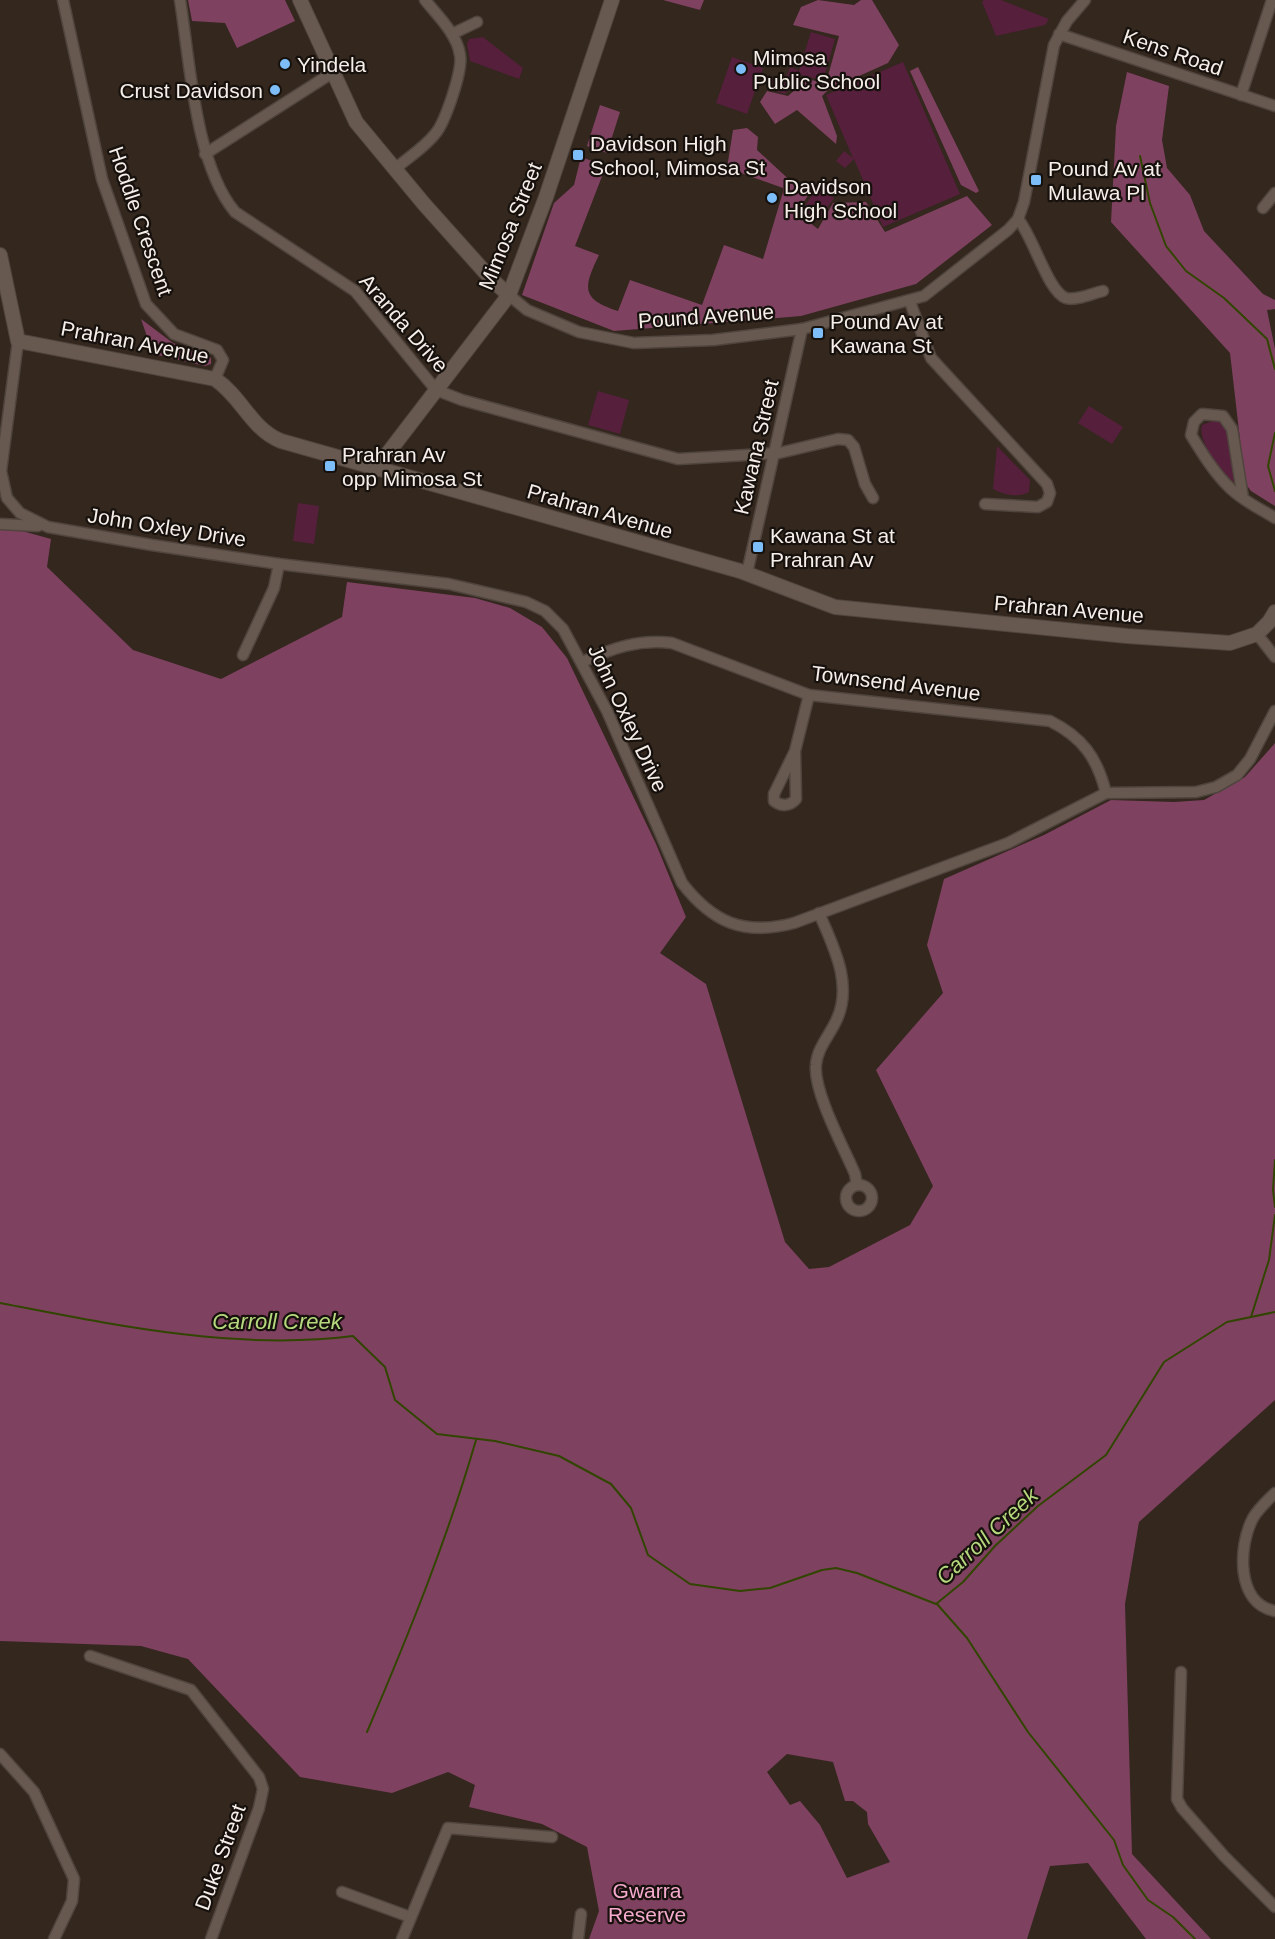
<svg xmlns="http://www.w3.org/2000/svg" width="1275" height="1939" viewBox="0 0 1275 1939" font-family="Arial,sans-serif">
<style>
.green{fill:#561f3c}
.forest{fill:#7f4160;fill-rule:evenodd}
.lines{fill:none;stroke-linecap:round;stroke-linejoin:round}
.stream{stroke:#314500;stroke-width:2}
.street-casing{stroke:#50453e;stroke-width:13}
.secondary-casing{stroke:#50453e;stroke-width:16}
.street{stroke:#67594f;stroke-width:10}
.secondary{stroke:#67594f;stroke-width:14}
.poi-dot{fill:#7dbef9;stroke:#17110d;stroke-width:2}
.labels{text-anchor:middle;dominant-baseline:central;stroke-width:4.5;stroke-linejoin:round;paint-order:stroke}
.street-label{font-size:21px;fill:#f6eee8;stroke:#17110d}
.poi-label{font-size:21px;fill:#f6eee8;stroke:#17110d;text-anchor:start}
.park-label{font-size:21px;fill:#f6aace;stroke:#17110d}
.water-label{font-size:22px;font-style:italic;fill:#b6d97e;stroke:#17110d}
</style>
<rect width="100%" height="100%" fill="#33271e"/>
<!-- green -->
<g class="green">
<path d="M984 0H1001L1049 19 1045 25 996 36 982 2Z"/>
<path d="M811 32 835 39 823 81 798 74Z"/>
<path d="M483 37 523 68 519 79 470 61 467 44 469 39Z"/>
<path d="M732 57 763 68 747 114 716 103Z"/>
<path d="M903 62 960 194 883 227 854 159 845 168 836 161 844 151 853 158 826 95Z"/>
<path d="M790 67 798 70 794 84 785 94 769 89 773 78 781 74 787 76Z"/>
<path d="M818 187 834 198 818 221 802 210Z"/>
<path d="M598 391 629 400 620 434 588 425Z"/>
<path d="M1089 406 1123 427 1112 444 1078 423Z"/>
<path d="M1218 419 1228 428 1234 481 1232 482C1220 473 1197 439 1202 425Z"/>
<path d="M997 446 1030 480 1029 492C1018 498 1003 495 993 489Z"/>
<path d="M298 503 319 506 314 544 293 541Z"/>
</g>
<!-- forest -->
<g class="forest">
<path d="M188 0H285L295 21 237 48 225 23 192 21Z"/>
<path d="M663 0H704L700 10Z"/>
<path d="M818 0 854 5 861 0H872L899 45 888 63 828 90 822 96 837 136 836 144 797 110 775 124 760 102 767 91 788 96 798 87 801 78 826 83 839 36 793 25 801 7Z"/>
<path d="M918 67 979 191 976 193 961 185 910 71Z"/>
<path d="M1127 72 1169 86 1162 140 1167 168 1190 195 1204 231 1263 294 1275 300V309L1267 310 1275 349V506L1251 491 1245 483 1230 353 1111 222 1116 126Z"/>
<path d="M600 105 620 112 607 153 587 146Z"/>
<path d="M747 128 758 137 757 150 795 185 800 184 810 192 797 213 818 229 833 203 866 202 885 232 967 196 992 225 916 284 801 316 614 331 522 295 554 203 574 185 581 157 606 166 575 246 599 255C583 288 581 299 618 311L630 280 702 305 724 245 763 259 783 192V188L727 168 733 130Z"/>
<path d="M141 319 173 343 211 358V364L205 366 153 354Z"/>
<path d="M15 529 51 539 47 567 133 650 221 679 342 617 347 582 475 598 510 608 542 627 567 658 656 844 686 917 660 953 706 984 785 1242 809 1269 829 1267 910 1225 933 1186 876 1070 943 993 927 945 944 879 1044 835 1111 800 1174 802 1204 800 1245 777 1275 743V1400L1139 1522 1125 1604 1132 1854 1211 1939H1146L1088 1863 1050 1866 1027 1939H589L599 1911 587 1847 542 1824 469 1807 475 1785 448 1772 392 1793 300 1777 188 1659 141 1646 0 1641V530ZM787 1754 833 1762 845 1801H853L867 1812 868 1824 890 1862 847 1878 820 1825 800 1801 790 1805 767 1772Z"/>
</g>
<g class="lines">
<!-- stream -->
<g class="stream">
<path d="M1140 156 1150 203 1166 246 1186 271 1224 298 1267 339 1275 369"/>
<path d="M1275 433 1268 466 1275 491"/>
<path d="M1275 1160 1273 1190 1275 1207"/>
<path d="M0 1303C114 1325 236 1351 353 1336L385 1367 395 1400 437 1434 495 1441 559 1456 611 1484 631 1508 648 1555 690 1584 740 1591 770 1588 822 1570 836 1568 857 1573 936 1604 963 1582 995 1546 1038 1506 1106 1455 1164 1362 1227 1322 1275 1312"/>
<path d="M1251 1317 1269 1260 1275 1215"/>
<path d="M937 1604 967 1638 1028 1732 1114 1840 1123 1865 1148 1900 1173 1917 1195 1939"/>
<path d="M367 1732C408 1636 447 1540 476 1440"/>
</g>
<!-- street casing -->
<g class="street-casing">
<g id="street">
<path d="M63 0 102 179 146 304 174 334 217 350 223 360 215 379"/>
<path d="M180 0C190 62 195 164 235 212L355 291 436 390 462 400 678 459 779 453 838 439 848 440 854 447 865 484 873 498"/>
<path d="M452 34 477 22"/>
<path d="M1059 34 1275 106"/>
<path d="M1241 95 1272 0"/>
<path d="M205 154 332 73"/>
<path d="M396 168C409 157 425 147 435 134 445 123 463 70 460 55 457 34 438 16 425 0"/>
<path d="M1263 208 1275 193"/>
<path d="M1018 219C1033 236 1048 292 1066 298 1076 301 1093 293 1103 291"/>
<path d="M509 295 527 310 579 332 634 343 713 340 802 329 924 296 1008 230 1018 219 1024 202 1054 45 1067 21 1085 0"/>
<path d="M910 302 931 358 1047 484 1050 493 1047 502 1038 507 985 504"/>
<path d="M18 341 1 471 7 498 20 513 48 527 152 545 279 564 449 584 526 602 545 611 563 629 607 711 682 883C713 923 744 936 794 923L1008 843 1106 793 1196 792 1216 787 1237 775 1250 759 1275 711"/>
<path d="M1243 498 1232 429 1223 416 1202 414 1194 422 1191 435C1202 453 1215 474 1231 489 1243 501 1261 509 1275 518"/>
<path d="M0 524 38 526"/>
<path d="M747 573 802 329"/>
<path d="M1257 634 1275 657"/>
<path d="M243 655 274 588 279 564"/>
<path d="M582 662C613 648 638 639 672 643L809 695 1050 721C1082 737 1097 757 1106 793"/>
<path d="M795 751 796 799C790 806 782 807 774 801V794L795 751 809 695"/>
<path d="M819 913C833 946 853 983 837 1019 830 1035 817 1048 816 1065 813 1091 844 1148 855 1174L857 1185"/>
<circle cx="859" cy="1198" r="13"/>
<path d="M1275 1493C1268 1500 1258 1509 1253 1518 1238 1546 1236 1604 1275 1611"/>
<path d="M90 1656 191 1690 259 1777 263 1789 259 1808 211 1939"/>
<path d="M1181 1672 1177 1799 1182 1808 1224 1856 1275 1907"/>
<path d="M0 1754 34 1792 74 1879 72 1901 54 1939"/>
<path d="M342 1892 410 1917"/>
<path d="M402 1939 448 1828 552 1837"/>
<path d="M578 1939 581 1914"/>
</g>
</g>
<!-- secondary casing -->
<g class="secondary-casing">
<g id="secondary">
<path d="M300 0 356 122 424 204 492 280 509 295"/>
<path d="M0 255 18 341 215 379C242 397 251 429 281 441L740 571 835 607 1127 636 1230 643 1257 634 1269 622 1275 612"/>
<path d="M375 470 509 295 546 197 612 0"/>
</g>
</g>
<!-- street -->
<use href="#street" class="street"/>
<!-- secondary -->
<use href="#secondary" class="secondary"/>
</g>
<!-- markers -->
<g class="poi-dot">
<circle cx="285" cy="64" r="6"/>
<circle cx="741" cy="69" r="6"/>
<circle cx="275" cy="90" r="6"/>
<rect x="572" y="149" width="12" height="12" rx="3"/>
<rect x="1030" y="174" width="12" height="12" rx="3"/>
<circle cx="772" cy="198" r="6"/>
<rect x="812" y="327" width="12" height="12" rx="3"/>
<rect x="324" y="460" width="12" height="12" rx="3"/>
<rect x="752" y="541" width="12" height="12" rx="3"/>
</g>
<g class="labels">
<!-- street labels -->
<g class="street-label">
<text transform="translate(1173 52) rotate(19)">Kens Road</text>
<text transform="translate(141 221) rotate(71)">Hoddle Crescent</text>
<text transform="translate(510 226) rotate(-68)">Mimosa Street</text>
<text transform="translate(706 316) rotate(-4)">Pound Avenue</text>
<text transform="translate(404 323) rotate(49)">Aranda Drive</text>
<text transform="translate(135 342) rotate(11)">Prahran Avenue</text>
<text transform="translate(756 447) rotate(-77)">Kawana Street</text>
<text transform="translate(600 511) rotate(16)">Prahran Avenue</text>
<text transform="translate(167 527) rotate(9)">John Oxley Drive</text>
<text transform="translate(1069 609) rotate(5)">Prahran Avenue</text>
<text transform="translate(896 683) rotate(7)">Townsend Avenue</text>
<text transform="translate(628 718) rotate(65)">John Oxley Drive</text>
<text transform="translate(220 1857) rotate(-70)">Duke Street</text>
</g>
<!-- poi labels -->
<g class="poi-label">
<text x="753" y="57">Mimosa<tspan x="753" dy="24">Public School</tspan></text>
<text x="297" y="64">Yindela</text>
<text x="263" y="90" text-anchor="end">Crust Davidson</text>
<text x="590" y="143">Davidson High<tspan x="590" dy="24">School, Mimosa St</tspan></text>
<text x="1048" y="168">Pound Av at<tspan x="1048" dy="24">Mulawa Pl</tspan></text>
<text x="784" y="186">Davidson<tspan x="784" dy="24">High School</tspan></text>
<text x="830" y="321">Pound Av at<tspan x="830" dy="24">Kawana St</tspan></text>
<text x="342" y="454">Prahran Av<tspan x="342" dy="24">opp Mimosa St</tspan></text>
<text x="770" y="535">Kawana St at<tspan x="770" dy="24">Prahran Av</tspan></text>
</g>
<!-- park labels -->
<g class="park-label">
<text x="647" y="1890">Gwarra<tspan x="647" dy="24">Reserve</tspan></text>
</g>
<!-- water labels -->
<g class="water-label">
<text x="277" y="1321">Carroll Creek</text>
<text transform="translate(987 1536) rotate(-43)">Carroll Creek</text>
</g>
</g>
</svg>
